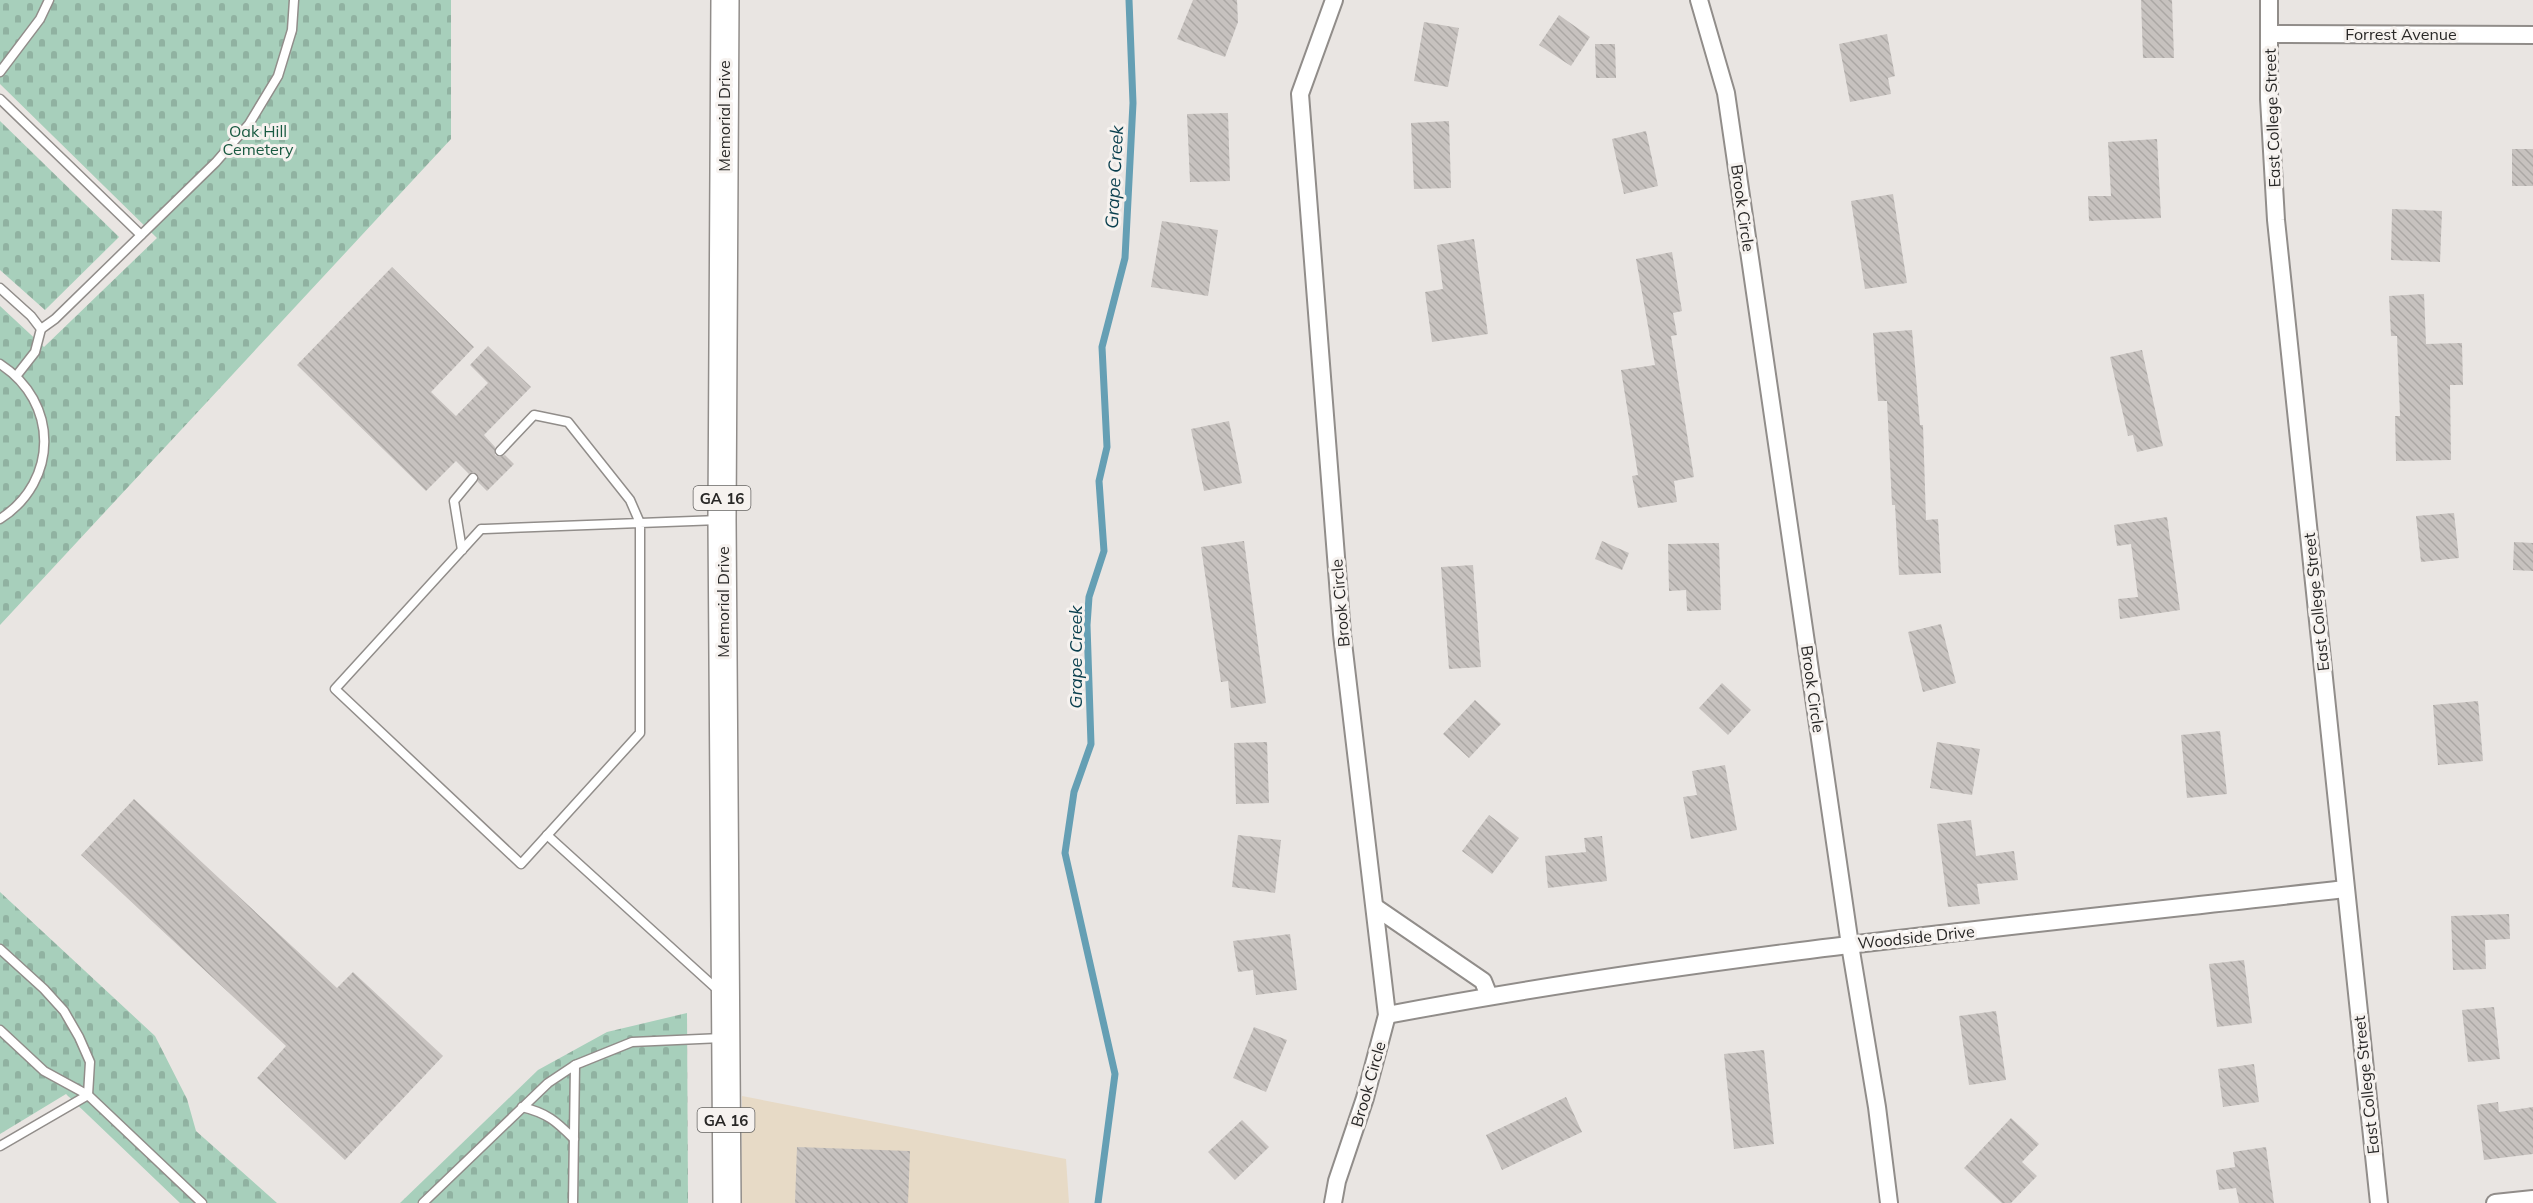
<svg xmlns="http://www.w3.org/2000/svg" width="2533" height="1203" viewBox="0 0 2533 1203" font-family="Mulish,sans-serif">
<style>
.commercial{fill:#e7dac6}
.cemetery{fill:url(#cemetery-stones)}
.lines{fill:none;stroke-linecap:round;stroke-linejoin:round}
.stream{stroke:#659fb4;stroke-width:7}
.building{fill:url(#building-back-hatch)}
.service-casing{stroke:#918d8a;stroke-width:11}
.minor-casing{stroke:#918d8a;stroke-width:20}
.primary-casing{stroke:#918d8a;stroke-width:30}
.service{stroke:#fff;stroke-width:8}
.minor{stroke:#fff;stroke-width:16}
.primary{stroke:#fff;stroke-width:27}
.labels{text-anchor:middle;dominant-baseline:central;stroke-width:6;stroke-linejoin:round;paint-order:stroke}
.shield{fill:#f6f2ef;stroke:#666462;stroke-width:1.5}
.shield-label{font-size:15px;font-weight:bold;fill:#282726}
.street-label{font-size:16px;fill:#282726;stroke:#f6f2ef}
.park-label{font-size:16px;fill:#195a41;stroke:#f6f2ef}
.water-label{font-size:18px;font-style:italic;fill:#083e4d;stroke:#f6f2ef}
</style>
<defs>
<pattern id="cemetery-stones" width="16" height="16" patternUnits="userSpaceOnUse" patternTransform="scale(1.5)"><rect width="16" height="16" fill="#a7cfbb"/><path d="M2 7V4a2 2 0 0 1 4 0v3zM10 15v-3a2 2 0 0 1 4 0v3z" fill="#90b2a1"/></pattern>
<pattern id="building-back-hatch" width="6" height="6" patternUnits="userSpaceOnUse" patternTransform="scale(1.5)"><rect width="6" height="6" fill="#c7c2bf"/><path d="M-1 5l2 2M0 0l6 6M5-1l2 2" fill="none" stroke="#aba7a4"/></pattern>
</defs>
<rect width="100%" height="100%" fill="#e9e5e2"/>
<!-- commercial -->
<path class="commercial" d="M742 1096 1066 1159 1069 1203H741Z"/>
<!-- cemetery -->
<g class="cemetery">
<path d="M0 0H451V139L0 625V306L44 347 157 238 0 84Z"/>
<path d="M0 121 119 237 45 310 0 270Z"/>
<path d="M0 892 155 1036 187 1099 196 1131 277 1203H180L66 1094 0 1134Z"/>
<path d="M687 1013 688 1203H400L538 1070 607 1032Z"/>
</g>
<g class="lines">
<!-- stream -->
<path class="stream" d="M1098 1203 1115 1074 1065 853 1074 792 1091 744 1087 625 1089 597 1104 551 1099 481 1107 447 1102 347 1125 258 1133 103 1129 0"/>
</g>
<!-- building -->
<g class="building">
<path d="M1193 0H1237L1238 22 1225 57 1177 39Z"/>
<path d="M2141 0H2172L2174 58H2143Z"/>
<path d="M1559 15 1590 37 1571 66 1539 45Z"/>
<path d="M1424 22 1459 28 1448 87 1414 81Z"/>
<path d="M1887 34 1895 76 1888 78 1891 94 1850 102 1839 44Z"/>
<path d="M1595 44H1615L1616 78H1596Z"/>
<path d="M1228 113 1230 181 1190 182 1187 114Z"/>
<path d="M1449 121 1451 188 1414 189 1411 123Z"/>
<path d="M1646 131 1658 186 1624 194 1612 139Z"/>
<path d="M2157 139 2161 218 2089 221 2088 196H2111L2108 142Z"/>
<rect x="2512" y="149" width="21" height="37"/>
<path d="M1893 194 1907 283 1865 289 1851 201Z"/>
<path d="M2392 209 2442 211 2440 262 2391 260Z"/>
<path d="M1162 221 1218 230 1208 296 1151 287Z"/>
<path d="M1474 239 1488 334 1432 342 1425 292 1443 289 1437 245Z"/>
<path d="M1672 252 1682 311 1673 313 1677 335 1671 336 1694 477 1674 481 1677 502 1638 508 1632 476 1638 475 1621 370 1655 365 1636 259Z"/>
<path d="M392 267 474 347 431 392 456 416 488 383 470 365 488 346 531 387 484 435 495 447V455L499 457 505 455 514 464 487 491 478 482 477 474 473 472 469 474 456 461 426 491 297 365Z"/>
<path d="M2424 294 2426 344 2462 343 2463 385H2450L2451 460 2396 461 2395 416H2400L2397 336H2391L2389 296Z"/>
<path d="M1912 330 1920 425H1923L1926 520 1938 519 1941 573 1899 575 1895 505H1892L1887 401H1878L1873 333Z"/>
<path d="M2142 350 2163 446 2137 452 2133 435 2128 436 2110 357Z"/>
<path d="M1229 421 1242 483 1204 491 1191 429Z"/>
<path d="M2454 513 2459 558 2421 562 2416 516Z"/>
<path d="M2167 517 2180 610 2120 619 2118 599 2138 597 2131 544 2117 546 2114 525Z"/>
<path d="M1244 541 1266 703 1231 708 1228 681 1221 682 1201 547Z"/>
<path d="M1602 541 1629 553 1622 570 1595 559Z"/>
<path d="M2514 542 2533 543V571L2513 570Z"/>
<path d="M1719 543 1721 610 1687 611 1686 590 1669 591 1668 544Z"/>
<path d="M1473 565 1481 667 1449 669 1441 567Z"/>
<path d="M1941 624 1956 683 1923 692 1908 632Z"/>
<path d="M1722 683 1751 710 1728 735 1699 708Z"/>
<path d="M1475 700 1501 724 1469 758 1443 734Z"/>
<path d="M2478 701 2483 761 2438 765 2433 705Z"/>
<path d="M2220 731 2227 794 2187 798 2181 735Z"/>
<path d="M1267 742 1269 803 1236 804 1234 743Z"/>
<path d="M1937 742 1980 749 1972 795 1930 788Z"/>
<path d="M1725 765 1737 830 1691 839 1683 797 1697 795 1692 771Z"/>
<path d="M134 799 337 988 353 972 443 1056 345 1160 257 1078 286 1046 81 855Z"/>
<path d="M1489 815 1519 838 1492 874 1462 851Z"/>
<path d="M1971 820 1976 856 2014 851 2018 880 1977 884 1980 904 1948 907 1937 824Z"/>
<path d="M1238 835 1281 840 1275 893 1232 887Z"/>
<path d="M1602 836 1607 881 1548 888 1545 856 1586 852 1584 838Z"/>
<path d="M2509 914 2510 939 2485 940 2486 969 2453 970 2451 916Z"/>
<path d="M1290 934 1297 990 1256 995 1253 970 1238 972 1233 941Z"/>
<path d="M2244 960 2252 1023 2217 1027 2209 964Z"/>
<path d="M2494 1007 2500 1059 2468 1062 2462 1010Z"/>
<path d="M1996 1011 2006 1080 1969 1085 1959 1016Z"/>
<path d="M1254 1027 1287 1040 1266 1092 1233 1078Z"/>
<path d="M1764 1050 1774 1144 1734 1149 1724 1054Z"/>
<path d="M2254 1064 2259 1102 2223 1107 2218 1069Z"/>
<path d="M1566 1097 1582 1132 1502 1170 1486 1135Z"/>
<path d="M2498 1102 2499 1112 2533 1107V1154L2484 1160 2477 1105Z"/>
<path d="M2011 1118 2039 1144 2022 1162 2037 1176 2011 1203H2002L1964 1168Z"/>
<path d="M1242 1120 1269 1147 1235 1180 1208 1152Z"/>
<path d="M797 1147 910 1151 908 1203H795Z"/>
<path d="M2266 1147 2274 1203H2239L2236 1188 2219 1190 2216 1170 2235 1167 2233 1152Z"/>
</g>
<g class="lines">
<!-- service casing -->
<g class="service-casing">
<g id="service">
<path d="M0 72 40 19 49 0"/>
<path d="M0 99 141 235"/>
<path d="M0 288 31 316 41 329 35 352 17 375"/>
<path d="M41 329 55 319 216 162 249 124 278 76 292 30 294 0"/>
<path d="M0 364C59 402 59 481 0 519"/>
<path d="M500 451 534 415 568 422 630 500 640 523V733L521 864 335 689 481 529H485L719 520"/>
<path d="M462 550 454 501 473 478"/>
<path d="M547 835 720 992"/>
<path d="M0 949 44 989 64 1011 79 1037 90 1062 88 1095 44 1071 0 1030"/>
<path d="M575 1065 632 1042 722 1038"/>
<path d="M522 1107C547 1113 556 1121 574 1139"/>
<path d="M0 1146 88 1095 202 1203"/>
<path d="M423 1203 548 1083 575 1065 573 1203"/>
</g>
</g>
<!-- minor casing -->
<g class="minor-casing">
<g id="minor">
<path d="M1699 0 1726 93 1850 945 1877 1107 1889 1203"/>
<path d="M2269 0V99L2276 220 2379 1203"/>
<path d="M2270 34 2533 35"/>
<path d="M1375 907 1483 981 1489 996"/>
<path d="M1387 1015C1704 955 2025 925 2345 889"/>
<path d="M1333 1203 1337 1181 1365 1098 1387 1015 1342 634 1300 94 1334 0"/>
<path d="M2495 1203 2533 1199"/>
</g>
</g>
<!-- primary casing -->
<g class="primary-casing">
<path id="primary" d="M725 0 722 520 727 1203"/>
</g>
<!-- service -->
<use href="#service" class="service"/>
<!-- minor -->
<use href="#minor" class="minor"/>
<!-- primary -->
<use href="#primary" class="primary"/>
</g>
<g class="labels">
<!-- shield labels -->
<g class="shield">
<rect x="693.5" y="486" width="57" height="24" rx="4.5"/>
<rect x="697.5" y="1108" width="57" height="24" rx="4.5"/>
</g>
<g class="shield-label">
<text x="722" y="498">GA 16</text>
<text x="726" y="1120">GA 16</text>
</g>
<!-- street labels -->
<g class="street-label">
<text x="2401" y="34">Forrest Avenue</text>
<text transform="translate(724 116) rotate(-90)">Memorial Drive</text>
<text transform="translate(2272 118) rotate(-92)">East College Street</text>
<text transform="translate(1743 208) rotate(82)">Brook Circle</text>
<text transform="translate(723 602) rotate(-90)">Memorial Drive</text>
<text transform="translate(2316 602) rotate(-96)">East College Street</text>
<text transform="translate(1340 603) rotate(-95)">Brook Circle</text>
<text transform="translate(1813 689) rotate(82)">Brook Circle</text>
<text transform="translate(1916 937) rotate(-6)">Woodside Drive</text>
<text transform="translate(1368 1084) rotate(-74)">Brook Circle</text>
<text transform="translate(2366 1085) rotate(-96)">East College Street</text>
</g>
<!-- park labels -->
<g class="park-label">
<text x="258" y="131">Oak Hill<tspan x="258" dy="18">Cemetery</tspan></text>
</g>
<!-- water labels -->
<g class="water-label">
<text transform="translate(1114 177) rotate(-87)">Grape Creek</text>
<text transform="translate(1075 657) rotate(-90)">Grape Creek</text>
</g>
</g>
</svg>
